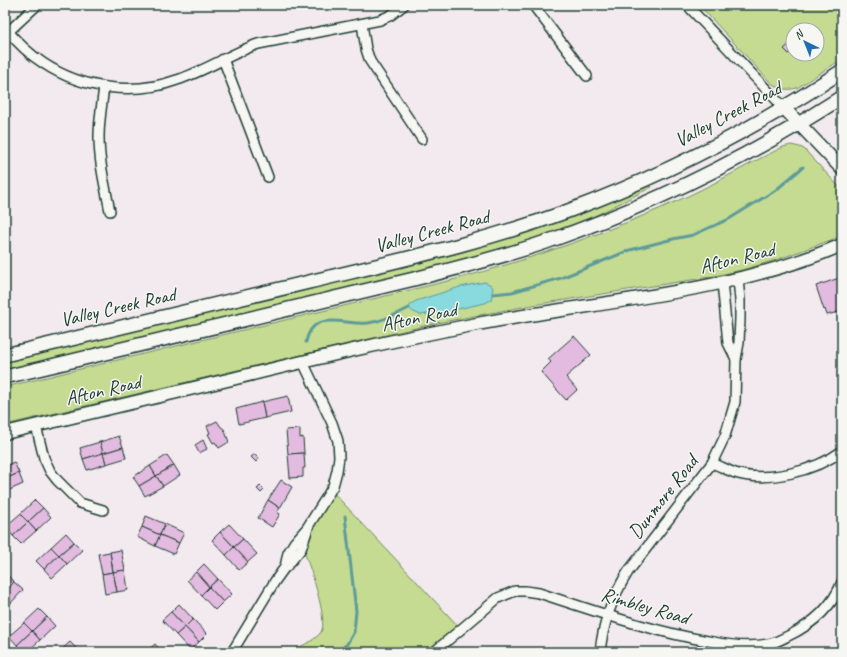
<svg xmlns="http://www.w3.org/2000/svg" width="847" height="657" viewBox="0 0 847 657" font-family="Caveat,sans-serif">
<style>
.green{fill:#c4db91;stroke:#728c62;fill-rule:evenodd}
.water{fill:#88dade;stroke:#5e9b9a}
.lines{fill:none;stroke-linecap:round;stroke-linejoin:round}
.stream{stroke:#5e9b9a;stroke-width:3}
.building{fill:#e3bae0;stroke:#1f3d34}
.minor-casing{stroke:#1f3d34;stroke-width:12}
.tertiary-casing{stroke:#1f3d34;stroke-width:15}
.secondary-casing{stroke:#1f3d34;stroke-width:16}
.minor{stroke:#f6f6f2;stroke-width:9}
.tertiary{stroke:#f6f6f2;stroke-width:12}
.secondary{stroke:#f6f6f2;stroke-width:13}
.labels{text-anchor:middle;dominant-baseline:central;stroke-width:3;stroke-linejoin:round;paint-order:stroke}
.street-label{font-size:20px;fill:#1f3d34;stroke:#f6f6f2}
</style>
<rect width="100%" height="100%" fill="#f2eaee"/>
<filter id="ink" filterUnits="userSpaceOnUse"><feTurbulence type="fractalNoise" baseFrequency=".025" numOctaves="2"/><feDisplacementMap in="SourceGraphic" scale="8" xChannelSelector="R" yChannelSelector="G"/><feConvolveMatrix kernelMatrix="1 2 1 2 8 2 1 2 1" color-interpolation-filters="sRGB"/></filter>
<g filter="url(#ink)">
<!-- green -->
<g class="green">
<path d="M699 5H842V59L797 88C787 91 778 89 770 82ZM793 30H817V54H793Z"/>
<path d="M791 145 800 147 804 149 842 190V236L776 260 742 270 710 277 533 305 437 323 5 425V387L452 280C533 259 612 231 688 196 721 181 751 162 783 147Z"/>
<path d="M651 185 652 187 583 222 526 241 430 269 5 370V362L428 261C504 242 578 216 651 185Z"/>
<path d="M331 490 461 629 434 652H287C297 648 314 642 321 632 329 619 308 562 302 546Z"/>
</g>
<!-- water -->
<path class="water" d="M485 282 491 285 493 288 491 300 485 303 444 312 420 315 412 311 409 308 411 304 416 301 460 287Z"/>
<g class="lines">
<!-- stream -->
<g class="stream">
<path d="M493 294 512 292 561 278 630 250 673 239 693 235 729 219 776 190 803 167"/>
<path d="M306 342C313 308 345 326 368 323 383 321 396 315 409 308"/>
<path d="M338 652 347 644 354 632 356 611 345 516"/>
</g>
</g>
<!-- building -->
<g class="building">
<path d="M793 41V50L789 54 784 49Z"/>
<path d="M842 277V311L827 315 825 309 824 310 816 286Z"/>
<path d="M574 336 591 355 566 377 577 390 566 400 541 372 551 362 548 359Z"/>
<path d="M288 396 291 412 265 418 262 402Z"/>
<path d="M262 402 265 418 239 424 236 409Z"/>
<path d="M217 421 221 427 224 429 229 442 219 448 215 442 213 443 208 434 210 433 207 426Z"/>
<path d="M300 429V438L303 437 304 453 288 454 286 430Z"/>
<path d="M119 436 123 447 103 453 100 442Z"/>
<path d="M203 440 207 449 199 453 195 445Z"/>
<path d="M100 442 103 453 83 459 80 448Z"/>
<path d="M123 447 126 458 106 464 103 453Z"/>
<path d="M103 453 106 464 87 470 83 459Z"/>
<path d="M304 453 305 468H303V477L290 478 288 454Z"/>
<path d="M255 454 259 458 256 462 251 457Z"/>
<path d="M167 455 174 465 156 476 150 466Z"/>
<path d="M14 462 19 473 5 479V466Z"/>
<path d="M174 465 180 475 163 486 156 476Z"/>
<path d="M150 466 156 476 139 486 133 477Z"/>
<path d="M19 473 23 484 5 492V479Z"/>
<path d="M156 476 163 486 145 496 139 486Z"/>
<path d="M281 480 292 487 280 508 268 500Z"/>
<path d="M260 486 264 490 261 493 257 489Z"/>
<path d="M35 500 43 508 28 522 20 514Z"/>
<path d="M268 500 280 508 277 512 280 514 272 527 258 518Z"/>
<path d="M43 508 51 517 36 531 28 522Z"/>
<path d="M20 514 28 522 13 536 5 527Z"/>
<path d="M146 516 165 524 160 535 142 527Z"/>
<path d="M28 522 36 531 21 544 13 536Z"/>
<path d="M165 524 184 533 179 543 160 535Z"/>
<path d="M229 524 243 539 234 547 220 532Z"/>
<path d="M142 527 160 535 155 546 137 537Z"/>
<path d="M220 532 234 547 226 555 212 540Z"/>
<path d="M66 533 74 542 59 555 51 547Z"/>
<path d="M160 535 179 543 174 554 155 546Z"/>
<path d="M243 539 257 554 248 562 234 547Z"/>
<path d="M74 542 82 550 67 564 59 555Z"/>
<path d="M51 547 59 555 44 569 36 561Z"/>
<path d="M234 547 248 562 239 570 226 555Z"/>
<path d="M121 550 125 570 113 572 110 552Z"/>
<path d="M110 552 113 572 102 574 98 554Z"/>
<path d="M59 555 67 564 52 578 44 569Z"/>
<path d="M204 564 218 579 209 587 196 572Z"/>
<path d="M125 570 128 590 117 592 113 572Z"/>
<path d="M113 572 117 592 105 594 102 574Z"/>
<path d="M196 572 209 587 201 595 187 580Z"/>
<path d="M6 574 14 582 5 592V575Z"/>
<path d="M218 579 232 594 223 602 209 587Z"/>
<path d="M14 582 23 590 9 605 5 602V592Z"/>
<path d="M209 587 223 602 215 610 201 595Z"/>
<path d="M179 604 193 619 185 627 171 612Z"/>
<path d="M39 609 47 617 32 631 24 623Z"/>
<path d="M171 612 185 627 176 635 162 620Z"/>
<path d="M47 617 55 626 40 640 32 631Z"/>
<path d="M193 619 207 634 199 642 185 627Z"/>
<path d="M24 623 32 631 17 645 9 636Z"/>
<path d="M185 627 199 642 190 650 176 635Z"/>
<path d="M32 631 40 640 27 652H24L17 645Z"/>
<path d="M70 642 78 650 76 652H59Z"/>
<path d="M155 644 162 652H146Z"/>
</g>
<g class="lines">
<!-- minor casing -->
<g class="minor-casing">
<g id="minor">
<path d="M533 5 587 76"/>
<path d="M687 5 784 108"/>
<path d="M362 24 366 49 370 61 422 139"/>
<path d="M5 28C16 41 29 54 43 63 82 89 133 96 177 80 205 71 230 54 258 44L380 20 391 15 404 5"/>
<path d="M8 32 37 5"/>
<path d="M223 59 268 177"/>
<path d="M104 87C102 104 99 120 99 137 99 162 105 186 110 211"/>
<path d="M722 282 728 343 736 359"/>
<path d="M36 426 44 458 50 471 57 480 80 503 103 510"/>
<path d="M712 463C720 466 727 470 735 473 768 483 815 471 842 451"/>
<path d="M286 567 301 549 308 528"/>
<path d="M232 652 275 581 285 567 288 553 294 543 307 528 326 498 333 486 337 471 339 457 338 441 332 423 303 362"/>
<path d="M434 652 498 598 515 591H525L539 593C595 611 650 631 708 641 727 645 749 648 768 644 775 643 782 639 788 636 813 624 832 608 842 582"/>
<path d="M600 652C603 623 613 596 628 572L712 463 725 436 735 402 736 359 739 343 740 318V300L738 279"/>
</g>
</g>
<!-- tertiary casing -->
<g class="tertiary-casing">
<g id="tertiary">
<path d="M784 108 842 169"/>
<path d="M5 433C82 415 159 397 236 378 314 359 392 340 472 325 595 301 725 295 842 245"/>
</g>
</g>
<!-- secondary casing -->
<g class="secondary-casing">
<g id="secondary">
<path d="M5 355C107 331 208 306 309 282 396 261 484 242 568 211 665 175 756 128 842 71"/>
<path d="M5 377 414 279C458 268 502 257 546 242 650 206 749 157 842 97"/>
</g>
</g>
<!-- minor -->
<use href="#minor" class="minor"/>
<!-- tertiary -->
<use href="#tertiary" class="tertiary"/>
<!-- secondary -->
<use href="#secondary" class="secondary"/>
</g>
</g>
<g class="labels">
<!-- street labels -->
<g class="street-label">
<text transform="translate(728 114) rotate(-28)">Valley Creek Road</text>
<text transform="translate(432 231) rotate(-15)">Valley Creek Road</text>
<text transform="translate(737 258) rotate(-14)">Afton Road</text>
<text transform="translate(118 307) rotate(-13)">Valley Creek Road</text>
<text transform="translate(419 317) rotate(-12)">Afton Road</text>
<text transform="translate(103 390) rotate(-13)">Afton Road</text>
<text transform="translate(663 497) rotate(-52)">Dunmore Road</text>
<text transform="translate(645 606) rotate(16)">Rimbley Road</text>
</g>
</g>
<!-- margin -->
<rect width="847" height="657" fill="none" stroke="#f6f6f2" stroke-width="20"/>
<rect x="10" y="10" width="827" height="637" fill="none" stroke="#1f3d34" stroke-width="1.5" filter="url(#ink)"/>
<!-- north arrow -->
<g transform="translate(805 42) rotate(317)"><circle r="19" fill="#f6f6f2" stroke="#a0aca6"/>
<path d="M0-3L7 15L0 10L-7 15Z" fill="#1f6fb2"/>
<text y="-6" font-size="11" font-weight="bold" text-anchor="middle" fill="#1f3d34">N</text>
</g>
</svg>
